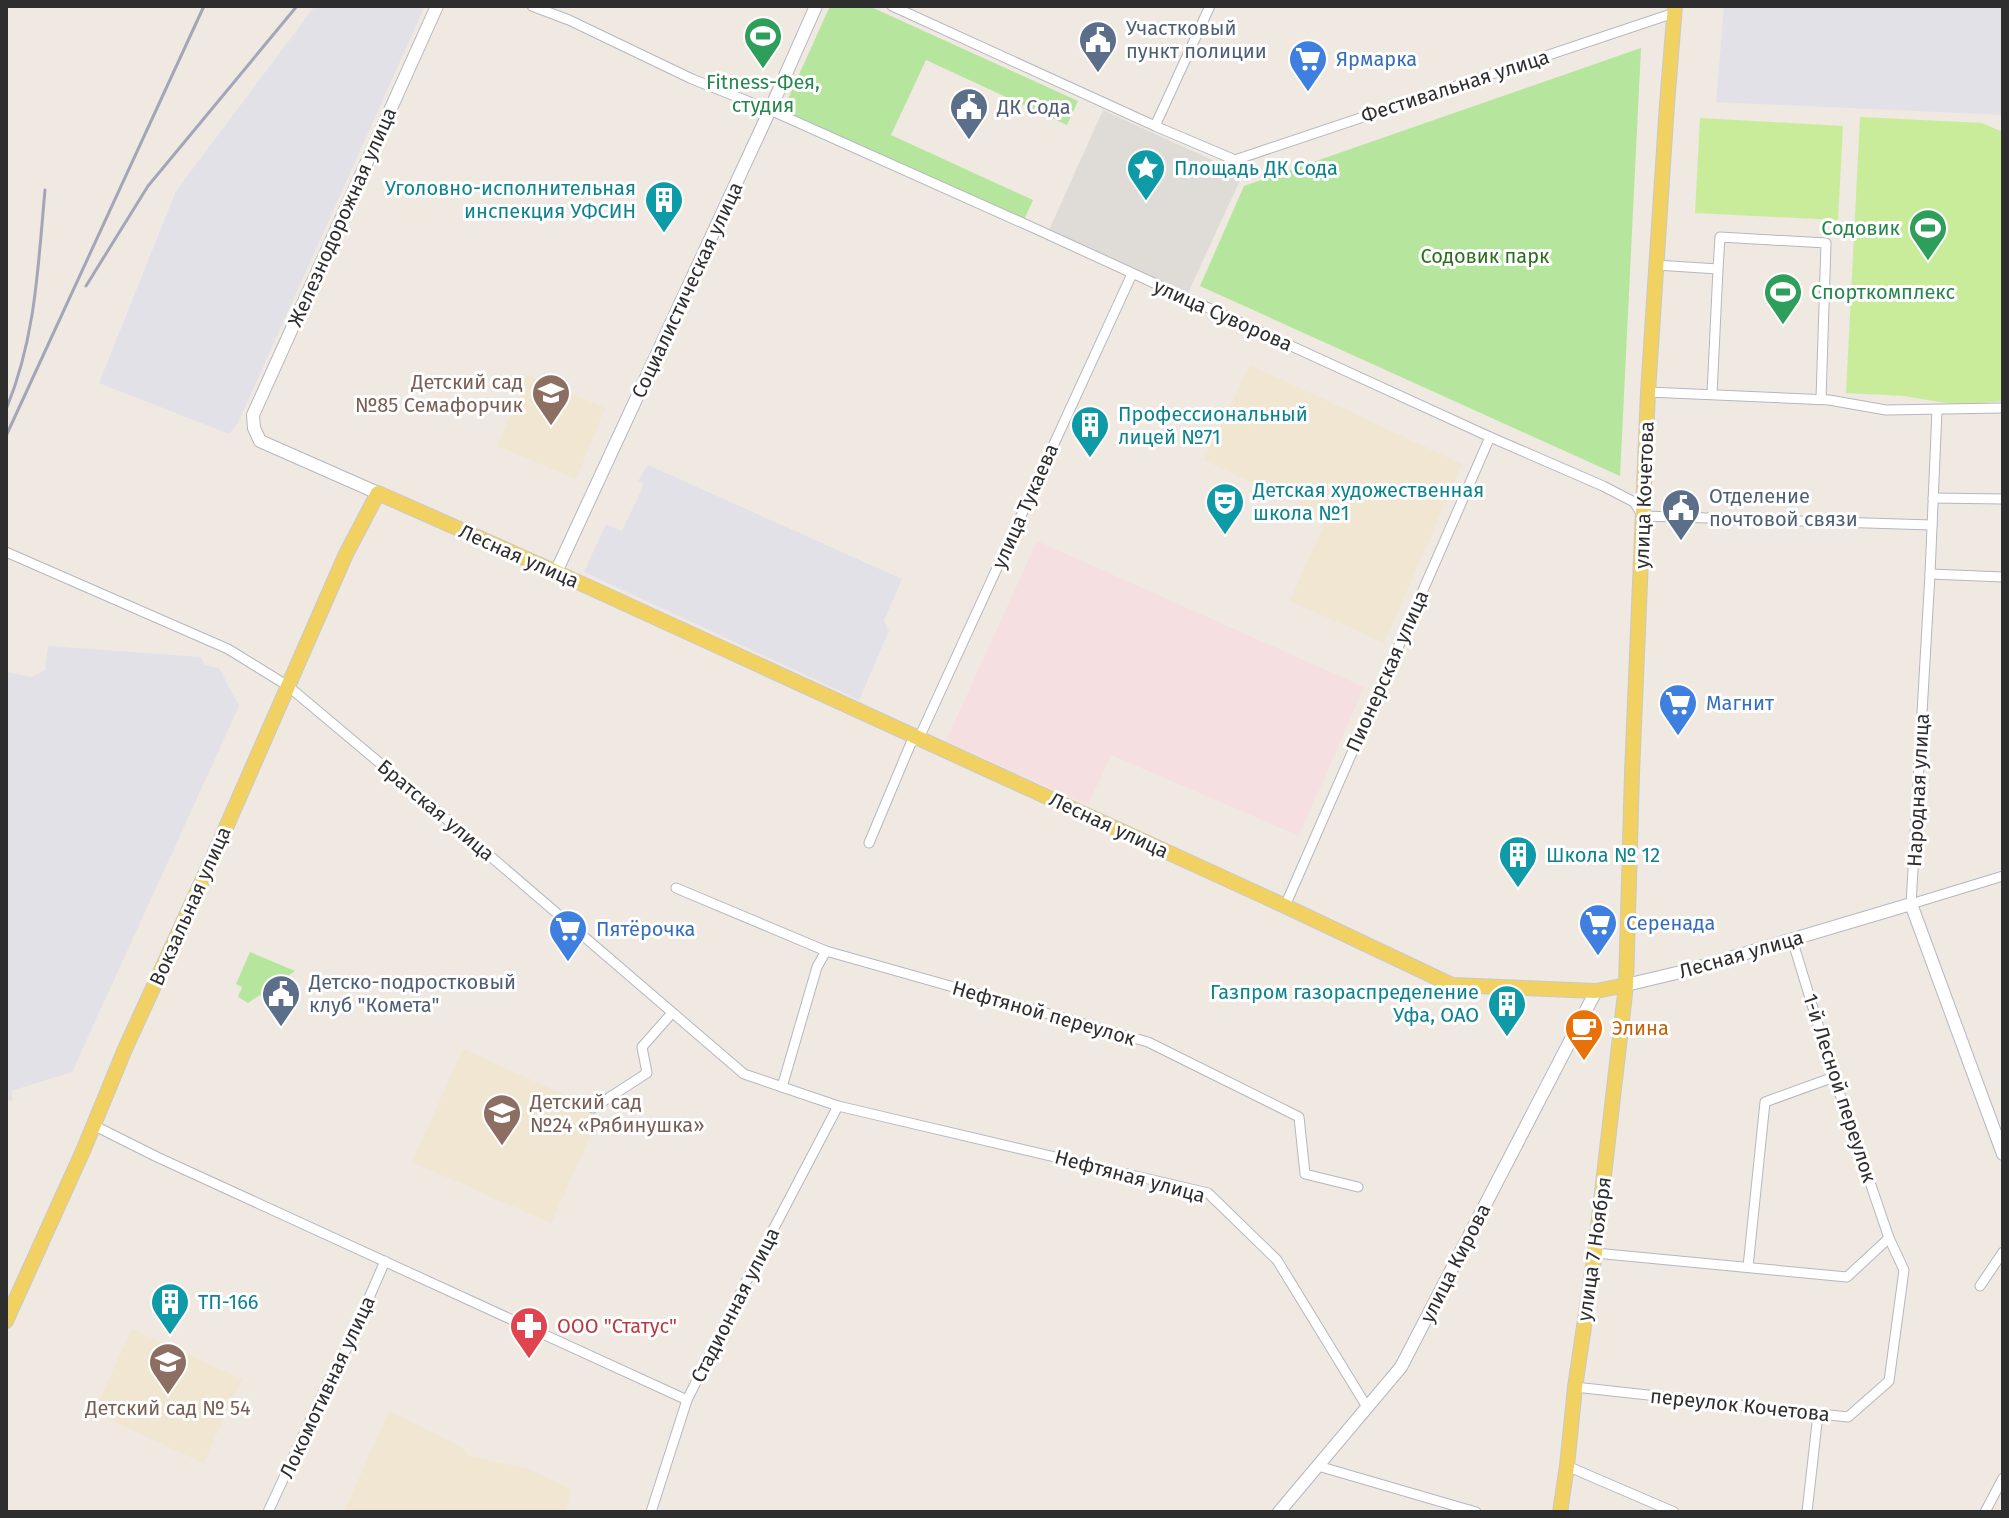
<svg xmlns="http://www.w3.org/2000/svg" width="2009" height="1518" viewBox="0 0 2009 1518" font-family="'Fira Sans',sans-serif">
<style>
.industrial{fill:#e3e1e8}
.education{fill:#f0e6d1}
.medical{fill:#f5dfe0}
.green{fill:#b6e59e}
.pitch{fill:#c9ec9a}
.plaza{fill:#dfdcd8}
.lines{fill:none;stroke-linecap:round;stroke-linejoin:round}
.street-casing{stroke:#b4b7c1;stroke-width:11}
.secondary-casing{stroke:#b4b7c1;stroke-width:14}
.primary-casing{stroke:#c9c9c9;stroke-width:16}
.street{stroke:#fff;stroke-width:9}
.secondary{stroke:#fff;stroke-width:12}
.primary{stroke:#f2d163;stroke-width:14}
.rail{stroke:#a3a6b8;stroke-width:3}
.labels{text-anchor:middle;dominant-baseline:central;stroke-width:6;stroke-linejoin:round;paint-order:stroke}
.service-label{font-size:20px;fill:#4e5e75;stroke:#fff;text-anchor:start}
.shop-label{font-size:20px;fill:#366cbe;stroke:#fff;text-anchor:start}
.leisure-label{font-size:20px;fill:#27864d;stroke:#fff}
.street-label{font-size:20px;fill:#2e2e2e;stroke:#fff}
.culture-label{font-size:20px;fill:#0d838f;stroke:#fff;text-anchor:start}
.park-label{font-size:20px;fill:#2c6e1b;stroke:#fff}
.education-label{font-size:20px;fill:#785e54;stroke:#fff;text-anchor:end}
.food-label{font-size:20px;fill:#c56008;stroke:#fff;text-anchor:start}
.health-label{font-size:20px;fill:#be3a42;stroke:#fff;text-anchor:start}
</style>
<rect width="100%" height="100%" fill="#efe9e1"/>
<!-- industrial -->
<g class="industrial">
<path d="M315 6H425L238 423 229 434 99 383 176 191Z"/>
<path d="M1724 6H2003V115L1716 102Z"/>
<path d="M648 465 902 579 884 621 889 631 859 700 584 572 606 524 622 531 644 484 638 481Z"/>
<path d="M48 646 201 657 205 665 219 668 239 706 72 1072 11 1091 13 1100 6 1101V672L32 677 45 670Z"/>
</g>
<!-- education -->
<g class="education">
<path d="M1250 365 1462 464 1384 643 1290 601 1327 518 1204 460Z"/>
<path d="M527 375 605 408 576 479 497 446Z"/>
<path d="M463 1049 587 1105 595 1118 592 1132 551 1223 412 1162Z"/>
<path d="M132 1329 242 1379 203 1463 94 1412Z"/>
<path d="M389 1411 463 1448 468 1456 525 1468 571 1489 566 1512H344Z"/>
</g>
<!-- medical -->
<path class="medical" d="M1037 541 1364 687 1299 836 1111 755 1088 805 946 741Z"/>
<!-- green -->
<g class="green">
<path d="M830 6H869L1078 101 1067 125 926 60 891 135 1033 200 1024 220 783 110Z"/>
<path d="M1641 48 1620 476 1200 286 1244 186Z"/>
<path d="M250 952 295 971 248 1003 238 997 242 987 236 984Z"/>
</g>
<!-- pitch -->
<g class="pitch">
<path d="M1860 117 1982 123 2003 132V401L1957 405 1904 396 1846 393Z"/>
<path d="M1700 118 1843 126 1838 220 1695 213Z"/>
</g>
<!-- plaza -->
<path class="plaza" d="M1103 110 1243 174 1188 293 1049 230Z"/>
<g class="lines">
<!-- street casing -->
<g class="street-casing">
<g id="street">
<path d="M532 6 569 20 692 79 770 110 1036 229 1490 437 1603 486 1634 502 1643 516 1932 525"/>
<path d="M892 6 1155 126 1235 160 1674 13"/>
<path d="M1155 126 1210 6"/>
<path d="M1656 265 1718 269 1720 237 1826 243 1821 399"/>
<path d="M1648 392 1829 400 1886 410 2003 408"/>
<path d="M1712 394 1718 269"/>
<path d="M1937 410 1930 574 1911 904 2003 876"/>
<path d="M1933 498 2003 499"/>
<path d="M6 552 228 649 288 686 475 843 744 1074 838 1106 1208 1193 1277 1260 1367 1407"/>
<path d="M1930 574 2003 577"/>
<path d="M869 843 911 743 919 738 1132 274"/>
<path d="M676 888 826 951 1148 1042 1299 1117 1305 1174 1358 1187"/>
<path d="M1285 906 1490 437"/>
<path d="M782 1087 817 967 826 951"/>
<path d="M593 1108 647 1073 642 1047 672 1013"/>
<path d="M93 1125 157 1157 687 1400"/>
<path d="M1595 1253 1847 1277 1889 1238"/>
<path d="M1748 1267 1765 1102 1834 1077"/>
<path d="M1980 1286 2003 1252"/>
<path d="M1575 1387 1848 1417 1889 1381 1904 1270 1889 1238 1834 1077 1792 939"/>
<path d="M1318 1466 1476 1512"/>
<path d="M1567 1466 1674 1512"/>
<path d="M268 1512 328 1382 349 1344 385 1261"/>
<path d="M651 1512 687 1400 752 1270 838 1106"/>
<path d="M1807 1512 1818 1414"/>
<path d="M1985 1512 2003 1478"/>
</g>
</g>
<!-- secondary casing -->
<g class="secondary-casing">
<g id="secondary">
<path d="M378 493 260 441 254 428 253 415 437 6"/>
<path d="M556 572 770 110 816 6"/>
<path d="M1626 985 1689 970 1911 904 2003 1154"/>
<path d="M1279 1512 1401 1367 1596 991"/>
</g>
</g>
<!-- primary casing -->
<g class="primary-casing">
<g id="primary">
<path d="M6 1321 83 1151 125 1049 213 857 346 554 378 493 556 572 1285 906 1452 985 1596 991 1626 985"/>
<path d="M1560 1512 1567 1466 1575 1387 1595 1253 1626 985 1632 773 1648 392 1667 104 1675 6"/>
</g>
</g>
<!-- street -->
<use href="#street" class="street"/>
<!-- secondary -->
<use href="#secondary" class="secondary"/>
<!-- primary -->
<use href="#primary" class="primary"/>
<!-- rail -->
<g class="rail">
<path d="M86 286 148 186 297 6"/>
<path d="M7 407C36 336 38 265 45 190"/>
<path d="M6 436 204 6"/>
</g>
</g>
<!-- icons -->
<defs>
<g id="stadium-pin" transform="scale(2)"><path d="M0 17L-7.5 6A9.5 9.5 0 1 1 7.5 6Z" fill="#2e9e5b" stroke="#fff"/><path d="M0-5a6.5 5 0 1 0 0 10a6.5 5 0 1 0 0-10ZM-3.5-1.8h7v3.6h-7Z" fill="#fff"/></g>
<g id="civic-pin" transform="scale(2)"><path d="M0 17L-7.5 6A9.5 9.5 0 1 1 7.5 6Z" fill="#5c6f8a" stroke="#fff"/><path d="M-.6-6.5H3V-4.5H.6V-3L4-1V1h2V6H-6V1h2V-1L-.6-3ZM-1.2 2.5V6h2.4V2.5Z" fill="#fff"/></g>
<g id="supermarket-pin" transform="scale(2)"><path d="M0 17L-7.5 6A9.5 9.5 0 1 1 7.5 6Z" fill="#3f7fe0" stroke="#fff"/><path d="M-6-5.5h2.5l.6 2H6L4.5 2H-2.5L-4.4-4H-6ZM-1.5 3.2a1.3 1.3 0 1 0 .1 0ZM3 3.2a1.3 1.3 0 1 0 .1 0Z" fill="#fff"/></g>
<g id="sight-pin" transform="scale(2)"><path d="M0 17L-7.5 6A9.5 9.5 0 1 1 7.5 6Z" fill="#0f9aa8" stroke="#fff"/><path d="M0-6L1.8-2.2L6-1.7L2.9 1.2L3.7 5.4L0 3.3L-3.7 5.4L-2.9 1.2L-6-1.7L-1.8-2.2Z" fill="#fff"/></g>
<g id="building-pin" transform="scale(2)"><path d="M0 17L-7.5 6A9.5 9.5 0 1 1 7.5 6Z" fill="#0f9aa8" stroke="#fff"/><path d="M-4-6H4V6H1V3H-1V6H-4ZM-2.5-4.3h1.7v1.8h-1.7ZM.8-4.3h1.7v1.8H.8ZM-2.5-1h1.7V.8h-1.7ZM.8-1h1.7V.8H.8Z" fill="#fff"/></g>
<g id="school-pin" transform="scale(2)"><path d="M0 17L-7.5 6A9.5 9.5 0 1 1 7.5 6Z" fill="#8d6e63" stroke="#fff"/><path d="M0-5L7-2L0 1L-7-2ZM-4 1L0 2.5L4 1V4Q0 6-4 4Z" fill="#fff"/></g>
<g id="theatre-pin" transform="scale(2)"><path d="M0 17L-7.5 6A9.5 9.5 0 1 1 7.5 6Z" fill="#0f9aa8" stroke="#fff"/><path d="M-5-5.5Q0-4 5-5.5V0Q5 5 0 6Q-5 5-5 0ZM-3.3-2.5H-1v1.5H-3.3ZM1-2.5H3.3v1.5H1ZM-2.8 1Q0 5.5 2.8 1Z" fill="#fff"/></g>
<g id="cafe-pin" transform="scale(2)"><path d="M0 17L-7.5 6A9.5 9.5 0 1 1 7.5 6Z" fill="#e8710a" stroke="#fff"/><path d="M-5.5-4.5H6V0H3Q3 3.5 0 3.5H-2.5Q-5.5 3.5-5.5 0ZM3-3.2v2h1.7v-2ZM-6 4.5H4V6H-6Z" fill="#fff"/></g>
<g id="pharmacy-pin" transform="scale(2)"><path d="M0 17L-7.5 6A9.5 9.5 0 1 1 7.5 6Z" fill="#e0444e" stroke="#fff"/><path d="M-2-6h4v4h4v4h-4v4h-4v-4h-4v-4h4Z" fill="#fff"/></g>
</defs>
<g fill-rule="evenodd">
<use href="#stadium-pin" x="763" y="36"/>
<use href="#civic-pin" x="1098" y="40"/>
<use href="#supermarket-pin" x="1308" y="59"/>
<use href="#civic-pin" x="969" y="107"/>
<use href="#sight-pin" x="1146" y="168"/>
<use href="#building-pin" x="664" y="200"/>
<use href="#stadium-pin" x="1928" y="228"/>
<use href="#stadium-pin" x="1783" y="292"/>
<use href="#school-pin" x="551" y="393"/>
<use href="#building-pin" x="1090" y="425"/>
<use href="#theatre-pin" x="1225" y="502"/>
<use href="#civic-pin" x="1681" y="508"/>
<use href="#supermarket-pin" x="1678" y="703"/>
<use href="#building-pin" x="1518" y="855"/>
<use href="#supermarket-pin" x="1598" y="923"/>
<use href="#supermarket-pin" x="568" y="929"/>
<use href="#civic-pin" x="281" y="994"/>
<use href="#building-pin" x="1507" y="1004"/>
<use href="#cafe-pin" x="1584" y="1028"/>
<use href="#school-pin" x="502" y="1113"/>
<use href="#building-pin" x="170" y="1302"/>
<use href="#pharmacy-pin" x="529" y="1326"/>
<use href="#school-pin" x="168" y="1362"/>
</g>
<g class="labels">
<!-- service labels -->
<g class="service-label">
<text x="1126" y="28">Участковый<tspan x="1126" dy="23">пункт полиции</tspan></text>
<text x="997" y="107">ДК Сода</text>
<text x="1709" y="496">Отделение<tspan x="1709" dy="23">почтовой связи</tspan></text>
<text x="309" y="982">Детско-подростковый<tspan x="309" dy="23">клуб "Комета"</tspan></text>
</g>
<!-- shop labels -->
<g class="shop-label">
<text x="1336" y="59">Ярмарка</text>
<text x="1706" y="703">Магнит</text>
<text x="1626" y="923">Серенада</text>
<text x="596" y="929">Пятёрочка</text>
</g>
<!-- leisure labels -->
<g class="leisure-label">
<text x="763" y="82">Fitness-Фея,<tspan x="763" dy="23">студия</tspan></text>
<text x="1900" y="228" text-anchor="end">Содовик</text>
<text x="1811" y="292" text-anchor="start">Спорткомплекс</text>
</g>
<!-- street labels -->
<g class="street-label">
<text transform="translate(1455 86) rotate(-18)">Фестивальная улица</text>
<text transform="translate(342 217) rotate(-66)">Железнодорожная улица</text>
<text transform="translate(687 290) rotate(-65)">Социалистическая улица</text>
<text transform="translate(1223 315) rotate(24)">улица Суворова</text>
<text transform="translate(1644 495) rotate(-88)">улица Кочетова</text>
<text transform="translate(1025 506) rotate(-66)">улица Тукаева</text>
<text transform="translate(519 556) rotate(24)">Лесная улица</text>
<text transform="translate(1387 671) rotate(-66)">Пионерская улица</text>
<text transform="translate(1918 790) rotate(-87)">Народная улица</text>
<text transform="translate(436 810) rotate(40)">Братская улица</text>
<text transform="translate(1109 825) rotate(25)">Лесная улица</text>
<text transform="translate(190 906) rotate(-66)">Вокзальная улица</text>
<text transform="translate(1741 954) rotate(-16)">Лесная улица</text>
<text transform="translate(1044 1013) rotate(16)">Нефтяной переулок</text>
<text transform="translate(1840 1088) rotate(72)">1-й Лесной переулок</text>
<text transform="translate(1130 1176) rotate(15)">Нефтяная улица</text>
<text transform="translate(1594 1249) rotate(-82)">улица 7 Ноября</text>
<text transform="translate(1455 1263) rotate(-63)">улица Кирова</text>
<text transform="translate(735 1305) rotate(-63)">Стадионная улица</text>
<text transform="translate(327 1387) rotate(-65)">Локомотивная улица</text>
<text transform="translate(1740 1405) rotate(6)">переулок Кочетова</text>
</g>
<!-- culture labels -->
<g class="culture-label">
<text x="1174" y="168">Площадь ДК Сода</text>
<text x="636" y="188" text-anchor="end">Уголовно-исполнительная<tspan x="636" dy="23">инспекция УФСИН</tspan></text>
<text x="1118" y="414">Профессиональный<tspan x="1118" dy="23">лицей №71</tspan></text>
<text x="1253" y="490">Детская художественная<tspan x="1253" dy="23">школа №1</tspan></text>
<text x="1546" y="855">Школа № 12</text>
<text x="1479" y="992" text-anchor="end">Газпром газораспределение<tspan x="1479" dy="23">Уфа, ОАО</tspan></text>
<text x="198" y="1302">ТП-166</text>
</g>
<!-- park labels -->
<g class="park-label">
<text x="1485" y="256">Содовик парк</text>
</g>
<!-- education labels -->
<g class="education-label">
<text x="523" y="382">Детский сад<tspan x="523" dy="23">№85 Семафорчик</tspan></text>
<text x="530" y="1102" text-anchor="start">Детский сад<tspan x="530" dy="23">№24 «Рябинушка»</tspan></text>
<text x="168" y="1408" text-anchor="middle">Детский сад № 54</text>
</g>
<!-- food labels -->
<g class="food-label">
<text x="1612" y="1028">Элина</text>
</g>
<!-- health labels -->
<g class="health-label">
<text x="557" y="1326">ООО "Статус"</text>
</g>
</g>
<!-- border -->
<rect width="2009" height="1518" fill="none" stroke="#2e2e2e" stroke-width="16"/>
</svg>
